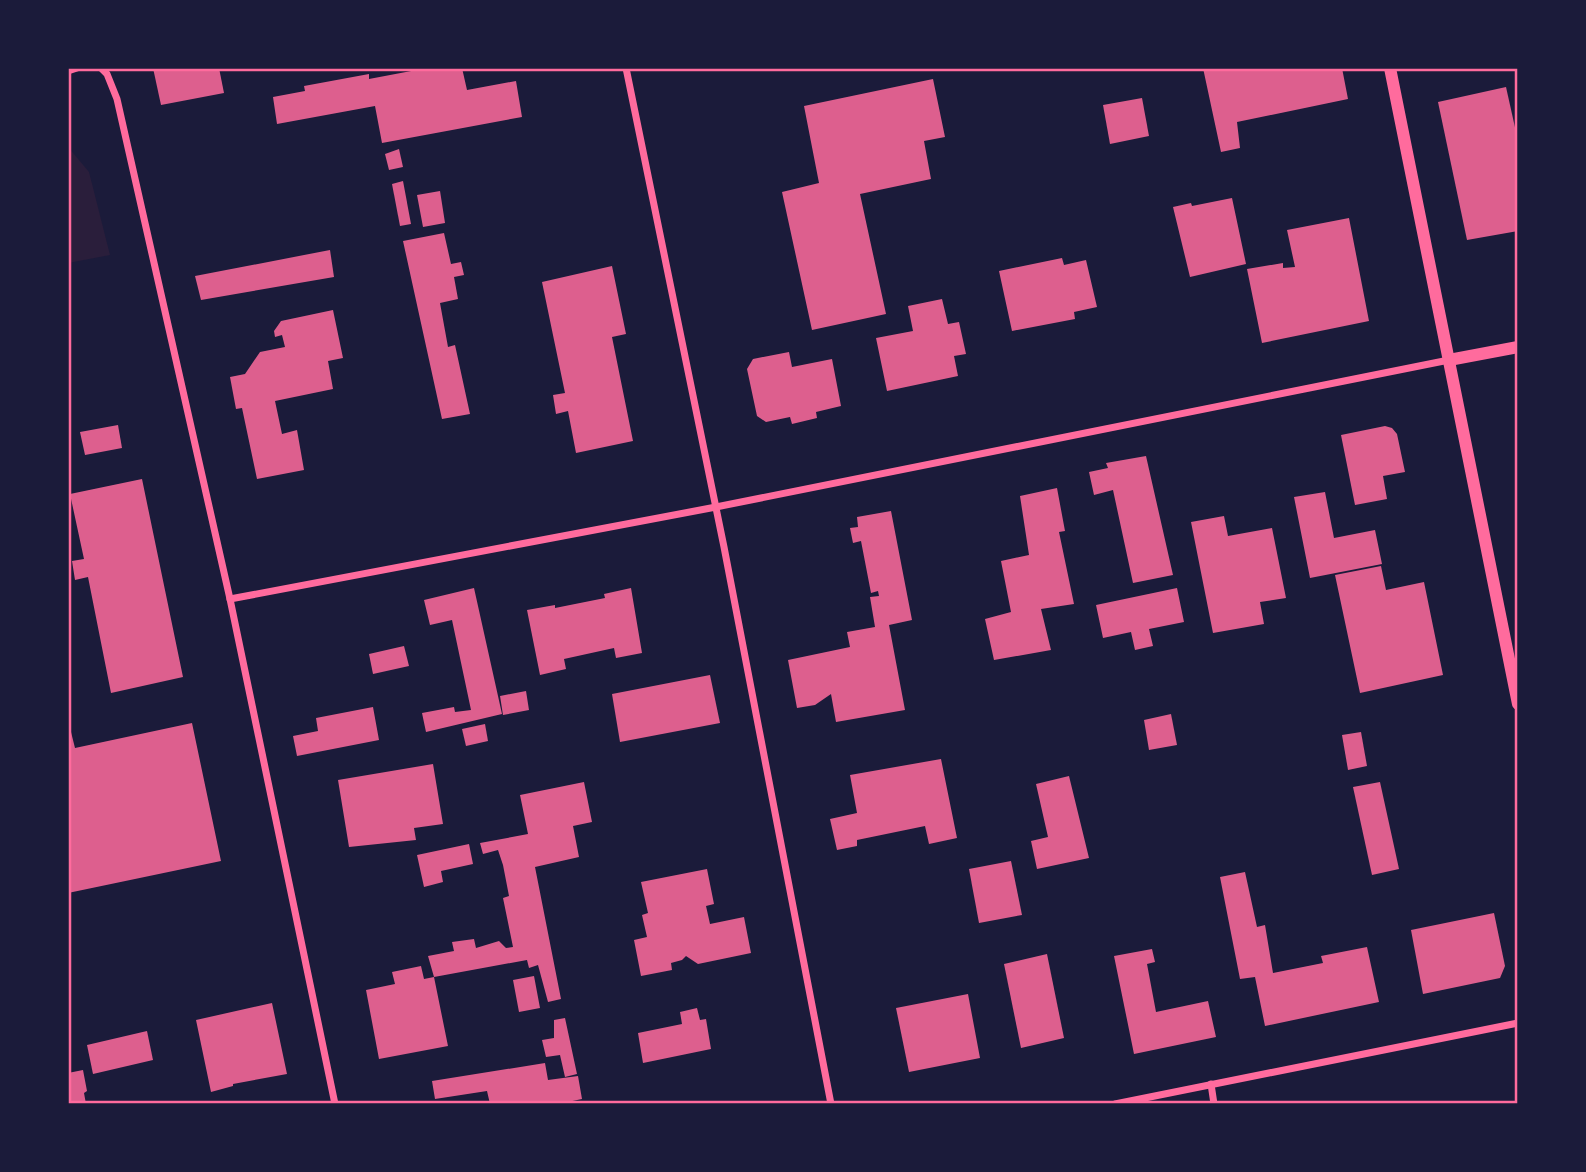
<svg xmlns="http://www.w3.org/2000/svg" width="1586" height="1172" viewBox="0 0 1586 1172" font-family="'Source Sans 3',sans-serif">
<style>
.green{fill:#2a1e3b}
.building{fill:#dd5f8e}
.lines{fill:none;stroke-linecap:round;stroke-linejoin:round}
.minor{stroke:#ff6b9d;stroke-width:7}
.tertiary{stroke:#ff6b9d;stroke-width:12}
.neatline{fill:none;stroke:#ff6b9d;stroke-width:2.5}
</style>
<rect width="100%" height="100%" fill="#1b1b3a"/>
<!-- green -->
<path class="green" d="M68 147 89 172 110 255 68 263Z"/>
<!-- building -->
<g class="building">
<path d="M153 68H219L224 93 161 105Z"/>
<path d="M427 68H462L467 90 516 81 522 117 382 143 375 106 277 124 273 97 305 91 304 86 369 74V79Z"/>
<path d="M1203 68H1342L1348 99 1237 122 1240 148 1221 152Z"/>
<path d="M933 79 945 137 924 141 931 179 860 194 886 314 812 330 782 192 819 183 804 106Z"/>
<path d="M1506 87 1518 141V231L1467 240 1438 102Z"/>
<path d="M1142 98 1149 136 1110 144 1103 105Z"/>
<path d="M399 149 403 167 389 170 385 154Z"/>
<path d="M403 181 411 224 400 226 392 184Z"/>
<path d="M440 191 445 223 423 227 417 195Z"/>
<path d="M1232 198 1246 264 1190 277 1173 207 1191 203 1192 206Z"/>
<path d="M1349 218 1369 321 1262 343 1247 269 1283 263V268L1295 267 1287 230Z"/>
<path d="M444 233 451 264 461 262 464 275 454 277 458 299 440 303 448 347 455 345 470 414 442 419 403 241Z"/>
<path d="M330 250 334 277 201 300 195 276Z"/>
<path d="M1062 258 1064 265 1086 260 1097 307 1074 312 1075 319 1012 331 999 271Z"/>
<path d="M612 266 626 334 612 337 633 441 576 453 568 411 556 414 553 395 565 393 542 282Z"/>
<path d="M942 299 948 324 959 322 966 354 954 356 958 376 887 391 876 338 913 331 908 306Z"/>
<path d="M333 310 343 358 328 361 333 389 275 401 282 434 297 430 304 470 257 479 242 408 236 409 230 377 245 374 260 352 285 347 282 335 275 337 274 331 281 321Z"/>
<path d="M789 352 792 367 832 359 841 406 816 412 817 418 792 424 790 417 766 422 757 416 747 369 753 359Z"/>
<path d="M118 425 122 448 85 455 80 432Z"/>
<path d="M1385 426 1392 428 1397 434 1405 472 1383 476 1387 499 1355 505 1341 435Z"/>
<path d="M1146 456 1173 575 1133 583 1113 490 1094 495 1089 472 1108 468 1106 463Z"/>
<path d="M142 479 183 677 111 693 88 577 75 580 72 561 84 559 70 494Z"/>
<path d="M1057 488 1065 531 1059 532 1074 604 1041 609 1051 650 994 660 985 619 1011 612 1001 561 1029 555 1020 496Z"/>
<path d="M1325 492 1334 538 1375 530 1382 564 1310 578 1294 497Z"/>
<path d="M891 511 912 620 889 625 905 710 836 722 831 694 815 705 797 708 788 660 850 647 847 632 875 627 870 597 879 596 878 591 871 593 861 541 853 543 850 528 858 527 857 517Z"/>
<path d="M1224 516 1228 536 1272 528 1286 598 1260 602 1264 624 1213 633 1191 522Z"/>
<path d="M1381 566 1386 590 1424 582 1443 675 1360 693 1335 575Z"/>
<path d="M474 588 502 714 426 732 422 713 454 707 455 712 471 710 452 620 430 625 424 600Z"/>
<path d="M631 588 642 653 616 658 614 648 564 659 566 669 540 675 527 610 555 605V608L605 598 604 594Z"/>
<path d="M1177 588 1184 622 1149 629 1153 646 1135 650 1131 632 1103 638 1096 605Z"/>
<path d="M404 646 409 666 373 674 369 654Z"/>
<path d="M710 675 720 723 620 742 612 694Z"/>
<path d="M526 691 529 710 503 715 500 696Z"/>
<path d="M373 707 379 740 297 756 293 736 318 731 316 718Z"/>
<path d="M1171 714 1177 745 1149 750 1144 720Z"/>
<path d="M68 720 75 748 192 723 221 861 68 893Z"/>
<path d="M485 724 488 741 466 746 462 729Z"/>
<path d="M1361 732 1367 766 1348 770 1342 735Z"/>
<path d="M941 759 957 838 929 844 925 826 857 840V846L837 850 830 819 857 813 850 775Z"/>
<path d="M433 764 443 824 414 828 416 840 349 847 338 780Z"/>
<path d="M1069 776 1089 858 1037 869 1031 841 1048 837 1036 784Z"/>
<path d="M584 782 592 822 573 826 579 857 535 867 561 999 548 1002 538 965 529 968 527 960 434 977 448 1046 379 1059 366 990 395 984 392 972 421 966 424 979 434 977 428 956 454 951 452 942 474 939 476 948 499 941 506 948 513 947 503 898 509 896 503 865 498 850 483 854 480 843 528 834 520 795Z"/>
<path d="M1380 782 1399 869 1372 875 1353 787Z"/>
<path d="M469 844 473 864 441 871 443 882 424 887 417 855Z"/>
<path d="M1011 861 1022 915 979 923 969 869Z"/>
<path d="M707 869 714 904 706 906 710 924 744 917 751 953 698 964 686 956 682 960 671 963 672 970 641 976 634 940 647 937 642 915 648 913 641 882Z"/>
<path d="M1245 872 1257 927 1265 925 1273 973 1323 963 1321 956 1367 947 1379 1002 1265 1026 1255 977 1240 979 1220 877Z"/>
<path d="M1494 913 1505 966 1500 978 1423 994 1411 930Z"/>
<path d="M1152 949 1155 962 1147 964 1156 1012 1208 1001 1216 1037 1134 1054 1114 956Z"/>
<path d="M1047 954 1064 1038 1021 1048 1004 964Z"/>
<path d="M534 976 540 1008 519 1012 513 980Z"/>
<path d="M968 994 980 1058 909 1072 896 1008Z"/>
<path d="M272 1003 287 1074 233 1084V1086L211 1092 196 1020Z"/>
<path d="M697 1008 700 1020 706 1019 711 1049 643 1063 638 1033 682 1024 680 1012Z"/>
<path d="M565 1018 577 1074 565 1077 560 1055 546 1057 542 1040 554 1038V1020Z"/>
<path d="M147 1031 153 1060 93 1074 87 1045Z"/>
<path d="M545 1063 548 1080 578 1076 582 1099 558 1104H490L487 1091 435 1099 432 1081Z"/>
<path d="M83 1070 87 1091 84 1093 86 1104H68V1073Z"/>
</g>
<g class="lines">
<!-- minor -->
<g class="minor">
<path d="M101 68 107 74 117 99 230 599 335 1104"/>
<path d="M626 68 724 547 831 1104"/>
<path d="M68 71 77 68"/>
<path d="M230 599 716 507 1449 360"/>
<path d="M1211 1084 1214 1104"/>
<path d="M1115 1104 1518 1023"/>
</g>
<!-- tertiary -->
<g class="tertiary">
<path d="M1390 68 1518 704"/>
<path d="M1449 360 1518 347"/>
</g>
</g>
<!-- border -->
<rect width="1586" height="1172" fill="none" stroke="#1b1b3a" stroke-width="140"/>
<rect x="70" y="70" width="1446" height="1032" class="neatline"/>
</svg>
